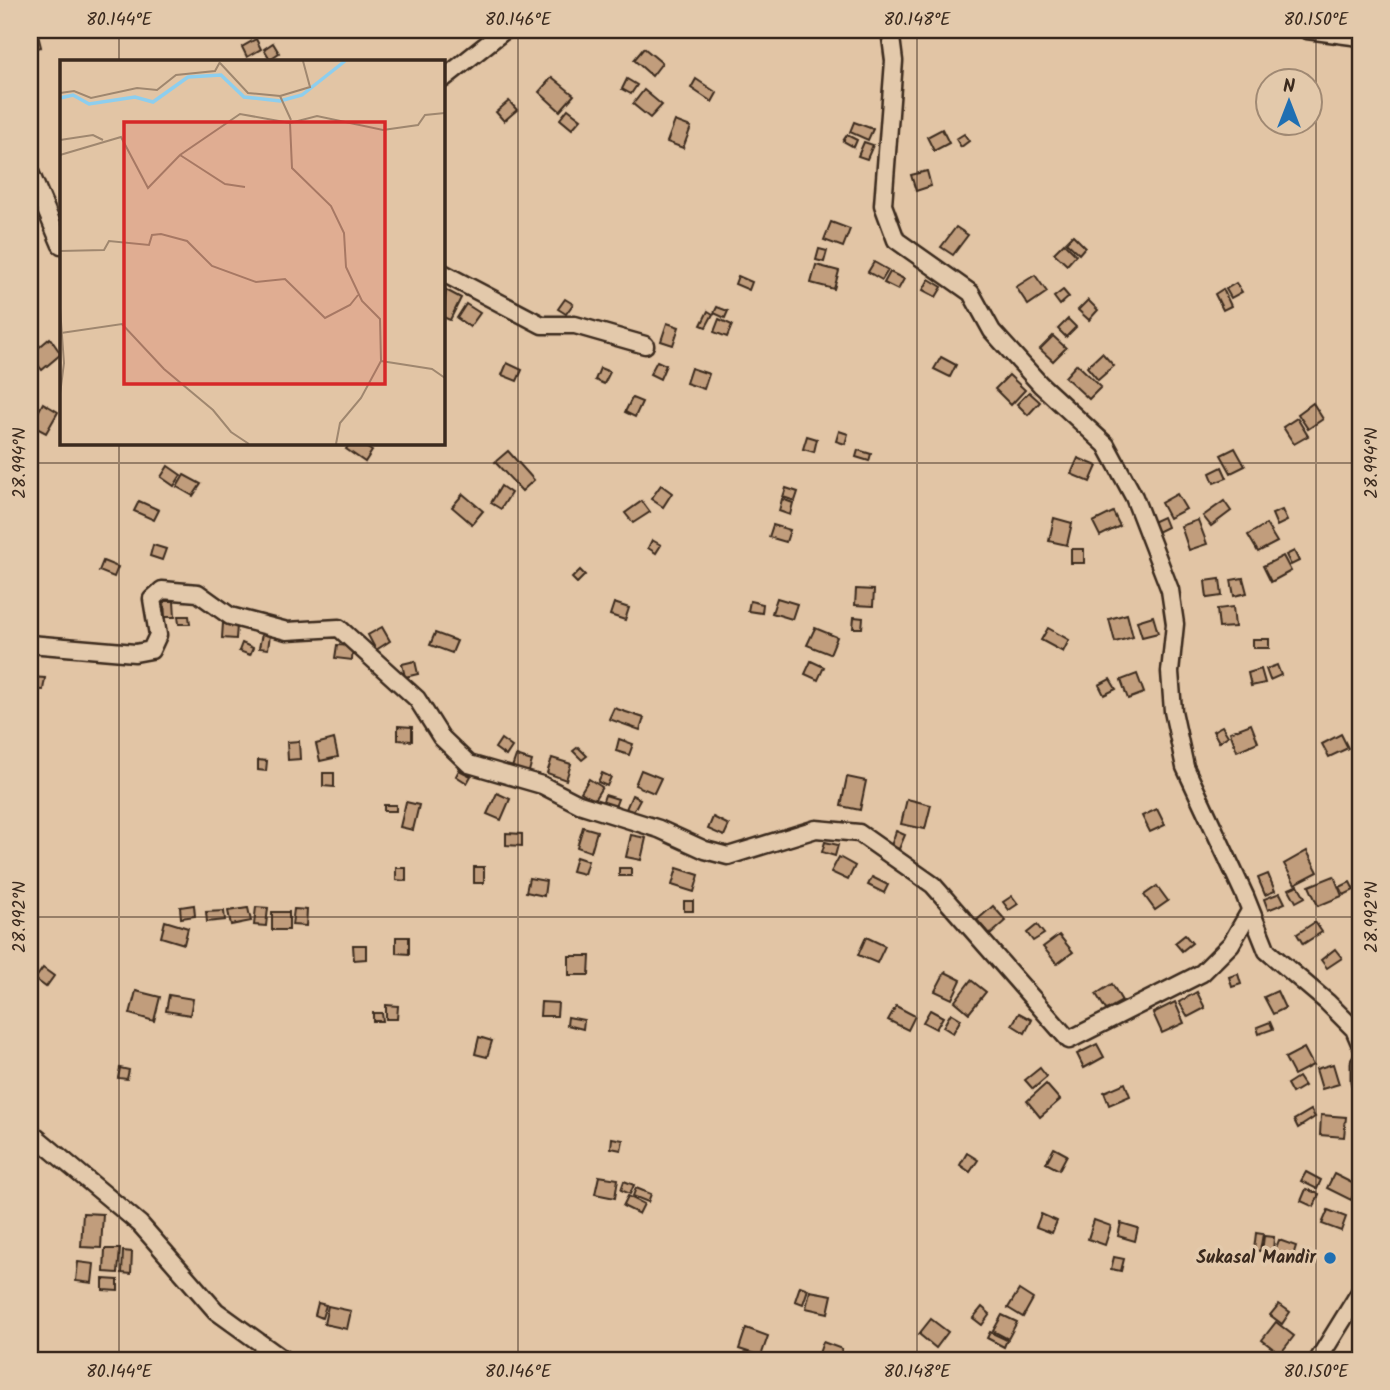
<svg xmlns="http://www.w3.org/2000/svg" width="1390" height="1390" viewBox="0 0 1390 1390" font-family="Kalam,sans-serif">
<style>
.building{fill:#c19d7b;stroke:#3b2a1e;stroke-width:2}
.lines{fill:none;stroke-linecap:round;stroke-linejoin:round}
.minor-casing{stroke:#3b2a1e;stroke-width:21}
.minor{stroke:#e3c9ab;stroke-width:16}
.ticks{fill:none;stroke:#3b2a1e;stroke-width:2;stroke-opacity:0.45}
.poi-dot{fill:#1f6fb2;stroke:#e3c9ab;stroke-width:2.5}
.labels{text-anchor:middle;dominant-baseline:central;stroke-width:7;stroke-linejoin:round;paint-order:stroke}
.poi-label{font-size:18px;font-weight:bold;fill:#3b2a1e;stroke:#e3c9ab;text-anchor:end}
.inset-river{fill:none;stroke:#8dceee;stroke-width:3.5}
.inset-road{fill:none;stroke:#9f876f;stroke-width:2}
.view{fill:#d62828;fill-opacity:0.15;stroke:#d62828;stroke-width:3.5}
.inset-edge{fill:none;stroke:#3b2a1e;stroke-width:3.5}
.neatline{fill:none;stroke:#3b2a1e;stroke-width:2.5}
.ticks-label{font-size:18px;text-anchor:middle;fill:#3b2a1e}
</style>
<rect width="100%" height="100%" fill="#e2c5a5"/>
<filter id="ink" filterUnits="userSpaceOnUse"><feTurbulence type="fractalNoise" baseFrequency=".0143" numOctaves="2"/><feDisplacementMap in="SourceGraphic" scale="14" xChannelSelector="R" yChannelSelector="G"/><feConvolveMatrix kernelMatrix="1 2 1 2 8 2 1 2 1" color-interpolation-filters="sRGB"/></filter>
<g filter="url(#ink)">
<!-- building -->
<g class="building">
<path d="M37 31 41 47 30 50V32Z"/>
<path d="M256 39 261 49 247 57 242 47Z"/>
<path d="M273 43 279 53 270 59 264 49Z"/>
<path d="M644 48 662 63 652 76 634 60Z"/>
<path d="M552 77 574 95 560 111 539 92Z"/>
<path d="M627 79 637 85 631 94 622 89Z"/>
<path d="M696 79 717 93 712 102 691 88Z"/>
<path d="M644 90 662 105 650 118 633 104Z"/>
<path d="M509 101 517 110 504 121 496 112Z"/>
<path d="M568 109 581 119 572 129 560 119Z"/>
<path d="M675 121 691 127 683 148 667 142Z"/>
<path d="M854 122 873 129 868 140 850 132Z"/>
<path d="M1288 124 1293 132 1284 137 1280 129Z"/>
<path d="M942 129 949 143 934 151 927 137Z"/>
<path d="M964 134 969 141 961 147 956 139Z"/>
<path d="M847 135 857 140 854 147 843 141Z"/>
<path d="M864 142 873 145 867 159 858 156Z"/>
<path d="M927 171 931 186 916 191 911 175Z"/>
<path d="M831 222 850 229 843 247 824 240Z"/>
<path d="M956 227 968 235 953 255 941 247Z"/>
<path d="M1073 235 1085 247 1079 254 1066 242Z"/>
<path d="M1064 243 1076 255 1067 265 1054 253Z"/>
<path d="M819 249 827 251 824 262 816 260Z"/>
<path d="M874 262 888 270 882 280 868 272Z"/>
<path d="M816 265 839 271 834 289 811 283Z"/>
<path d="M890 272 904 279 898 290 884 283Z"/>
<path d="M1035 275 1047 292 1028 305 1016 287Z"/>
<path d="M738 276 752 282 749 290 735 284Z"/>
<path d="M929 279 942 287 936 297 923 290Z"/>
<path d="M1236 283 1242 292 1231 298 1226 289Z"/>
<path d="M1223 289 1231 306 1223 310 1215 294Z"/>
<path d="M446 290 461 298 450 320 443 317Z"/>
<path d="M1063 290 1069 297 1060 305 1054 297Z"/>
<path d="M565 299 573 304 566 314 558 309Z"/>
<path d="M1088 300 1098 310 1089 320 1078 310Z"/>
<path d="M466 304 480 313 470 327 457 318Z"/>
<path d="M717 307 728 311 725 318 714 313Z"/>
<path d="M708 311 713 314 706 327 701 325Z"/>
<path d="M719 319 732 325 727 337 714 332Z"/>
<path d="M1068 319 1076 327 1066 337 1058 329Z"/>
<path d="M667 323 679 327 673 345 661 341Z"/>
<path d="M1053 336 1066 348 1053 361 1040 349Z"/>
<path d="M50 338 61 354 42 370 30 355Z"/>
<path d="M1102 353 1114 366 1098 380 1087 367Z"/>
<path d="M941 357 956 365 950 377 934 369Z"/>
<path d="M657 361 666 365 660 379 650 374Z"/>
<path d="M507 363 522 370 517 381 502 375Z"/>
<path d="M1077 364 1101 387 1089 399 1065 377Z"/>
<path d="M600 368 610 372 604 384 595 380Z"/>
<path d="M691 368 709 374 704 389 686 383Z"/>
<path d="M1009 375 1025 390 1011 405 995 389Z"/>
<path d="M1029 392 1040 402 1028 415 1017 404Z"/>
<path d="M632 398 642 402 635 417 625 412Z"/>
<path d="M43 403 58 412 46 433 31 425Z"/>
<path d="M1313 403 1323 419 1308 429 1298 414Z"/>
<path d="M1297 418 1308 436 1294 444 1283 427Z"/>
<path d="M839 431 848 434 845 444 836 441Z"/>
<path d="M807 436 817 439 814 452 803 449Z"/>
<path d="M350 443H359L372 451 365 462 346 449Z"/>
<path d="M1235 448 1245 466 1231 473 1221 455Z"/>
<path d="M858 450 871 454 869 461 856 457Z"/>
<path d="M508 451 534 480 522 491 495 462Z"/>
<path d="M1078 458 1097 466 1090 482 1071 474Z"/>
<path d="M168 466 181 475 174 486 161 477Z"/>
<path d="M1222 467 1227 478 1214 483 1210 473Z"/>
<path d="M184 475 201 484 193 496 177 487Z"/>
<path d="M661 485 672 493 663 507 651 499Z"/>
<path d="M501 486 511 493 501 509 491 503Z"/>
<path d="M786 488 798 492 795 501 783 497Z"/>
<path d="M463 494 483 511 472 524 452 507Z"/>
<path d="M1177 494 1186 509 1169 518 1161 503Z"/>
<path d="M782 499 793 503 790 515 779 511Z"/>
<path d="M139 501 159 510 154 520 134 511Z"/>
<path d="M642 501 650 512 633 523 625 513Z"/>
<path d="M1224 501 1231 511 1211 526 1203 516Z"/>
<path d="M1282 510 1287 521 1277 526 1272 514Z"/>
<path d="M1113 512 1120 526 1100 536 1093 522Z"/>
<path d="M1163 517 1167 527 1155 533 1150 523Z"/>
<path d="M1054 518 1072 523 1067 545 1049 541Z"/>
<path d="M1198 520 1207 544 1189 550 1181 526Z"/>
<path d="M1266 524 1277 542 1258 552 1248 535Z"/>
<path d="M773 525 790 530 786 542 769 537Z"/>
<path d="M652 540 661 545 656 553 648 548Z"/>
<path d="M153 545 166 549 162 560 150 556Z"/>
<rect x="1071" y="549" width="13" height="14"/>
<path d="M1294 551 1299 561 1291 565 1286 555Z"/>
<path d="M1283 556 1291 571 1271 582 1263 566Z"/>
<path d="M103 561 118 567 114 577 99 571Z"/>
<path d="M580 570 585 575 577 583 572 578Z"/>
<path d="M1243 578 1247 593 1234 596 1231 580Z"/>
<path d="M1220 579 1222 596 1207 598 1205 581Z"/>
<path d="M856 589 874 590 873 606 855 605Z"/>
<path d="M777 598 797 604 792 619 772 613Z"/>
<path d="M164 601H174L175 617H165Z"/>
<path d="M750 601 763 604 762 613 748 611Z"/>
<path d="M614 603 629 608 625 620 610 615Z"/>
<path d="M1233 607 1235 627 1219 628 1217 609Z"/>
<path d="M1127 614 1133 637 1115 642 1109 619Z"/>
<path d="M178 616H189L190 624H179Z"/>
<path d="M1153 616 1158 633 1142 637 1137 621Z"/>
<path d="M854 617 863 618 862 628H853Z"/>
<path d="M223 623 237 625 236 639 222 638Z"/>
<path d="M382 627 390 641 376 650 368 635Z"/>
<path d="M815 628 837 637 830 654 807 645Z"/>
<path d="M1048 628 1069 640 1063 652 1041 640Z"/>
<path d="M435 633 457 641 452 653 430 645Z"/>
<path d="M262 634 270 635 268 649 259 648Z"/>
<rect x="1253" y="639" width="16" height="9"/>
<path d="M242 643 253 648 250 655 239 651Z"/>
<path d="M337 645 353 646 352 660 335 658Z"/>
<path d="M415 661 418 674 405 677 402 664Z"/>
<path d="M811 661 824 667 818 680 805 674Z"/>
<path d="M1277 665 1281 675 1270 680 1266 669Z"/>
<path d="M1261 669 1265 683 1251 686 1248 673Z"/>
<path d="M1137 674 1144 693 1128 699 1121 680Z"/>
<path d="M30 677 45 678 43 690 30 689Z"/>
<path d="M1110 679 1116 689 1104 695 1099 685Z"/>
<path d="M614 708 644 718 640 730 609 719Z"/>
<path d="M1251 724 1258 742 1237 751 1230 732Z"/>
<path d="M398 726 412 727V741L398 740Z"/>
<path d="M1222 726 1228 736 1219 742 1213 731Z"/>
<path d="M1341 734 1348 748 1329 757 1322 744Z"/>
<path d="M334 739 338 757 320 761 316 744Z"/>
<path d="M501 739 512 747 506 756 495 748Z"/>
<path d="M619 739 633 744 629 755 616 751Z"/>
<path d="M299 741 300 759 288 760 287 742Z"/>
<path d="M578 747 587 756 582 760 573 751Z"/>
<path d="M516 756 532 761 527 778 510 773Z"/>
<path d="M552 758 571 764 566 780 547 773Z"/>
<path d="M258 760 267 761 266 771 258 770Z"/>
<path d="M459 770 471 776 467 783 456 776Z"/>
<path d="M641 770 661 778 654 793 635 785Z"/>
<path d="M323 773H334V787L323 786Z"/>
<path d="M602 773 611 777 607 786 598 782Z"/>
<path d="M847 777 866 781 860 810 841 806Z"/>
<path d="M589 779 602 787 594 800 581 792Z"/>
<path d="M497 793 510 799 501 820 487 814Z"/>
<path d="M605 795 618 799 613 812 601 807Z"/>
<path d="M632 795 640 799 633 812 626 809Z"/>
<path d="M907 799 931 805 925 829 901 824Z"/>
<path d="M406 802 419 805 413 830 400 827Z"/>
<rect x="384" y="805" width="12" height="6"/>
<path d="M1157 809 1165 825 1150 832 1142 816Z"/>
<path d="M713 817 729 825 724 836 708 829Z"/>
<path d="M583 827 597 831 591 852 577 847Z"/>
<path d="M896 831 905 835 899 849 891 846Z"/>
<path d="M506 833 522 834V846L506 845Z"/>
<path d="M631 835 646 838 641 860 626 857Z"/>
<path d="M825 842 838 845 835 856 822 852Z"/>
<path d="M1307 851 1318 872 1295 884 1284 864Z"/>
<path d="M576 857 588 861 584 874 572 871Z"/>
<path d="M839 857 855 866 848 880 831 872Z"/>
<rect x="474" y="867" width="10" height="16"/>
<path d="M396 868H406V881L396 880Z"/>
<rect x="619" y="868" width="12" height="8"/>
<path d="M677 868 699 875 694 892 672 885Z"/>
<path d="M1268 874 1275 891 1265 895 1258 878Z"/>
<path d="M1334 876 1342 896 1318 906 1309 886Z"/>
<path d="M872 877 888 885 884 893 868 885Z"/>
<path d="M529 878 546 881 544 896 526 892Z"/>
<path d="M1350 882 1354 890 1344 895 1340 887Z"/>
<path d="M1298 885 1305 897 1296 902 1289 889Z"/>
<path d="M1157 886 1168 901 1155 910 1144 895Z"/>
<path d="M1280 893 1285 903 1268 910 1264 899Z"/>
<path d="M1012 896 1018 904 1009 910 1003 902Z"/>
<rect x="684" y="901" width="9" height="10"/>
<path d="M194 905 195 916 181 918 180 907Z"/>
<path d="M993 906 1006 921 990 935 977 920Z"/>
<path d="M256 907 268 908 266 926 254 925Z"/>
<path d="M248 908 251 921 231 925 228 911Z"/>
<path d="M294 909 307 910 306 926 292 925Z"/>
<path d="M224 911 225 920 207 922 206 912Z"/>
<rect x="272" y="912" width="17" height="18"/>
<path d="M1360 913V935H1358L1355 914Z"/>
<path d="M165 921 188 928 184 944 161 937Z"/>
<path d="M1315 922 1322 932 1303 944 1297 934Z"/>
<path d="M1037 925 1044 934 1033 941 1027 933Z"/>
<path d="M1059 935 1073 952 1057 964 1043 947Z"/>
<path d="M1185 935 1192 943 1182 951 1175 943Z"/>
<path d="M396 937H409V954L396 953Z"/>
<path d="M866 937 885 946 877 963 858 955Z"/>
<path d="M353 945H366V959L354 960Z"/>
<path d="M1335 949 1342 958 1327 968 1321 960Z"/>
<path d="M569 956H590L589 975H569Z"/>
<path d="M43 968 54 976 46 987 35 979Z"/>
<path d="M945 972 961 980 952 999 935 991Z"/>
<path d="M1238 974 1241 984 1232 987 1229 977Z"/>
<path d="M971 980 986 992 969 1013 955 1001Z"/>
<path d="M1112 984 1122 1001 1106 1010 1096 994Z"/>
<path d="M136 991 160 997 154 1021 130 1014Z"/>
<path d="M1277 991 1285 1008 1273 1014 1264 997Z"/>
<path d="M1197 992 1205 1008 1188 1017 1179 1002Z"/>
<path d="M169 995 193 999 190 1015 166 1011Z"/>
<path d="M541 1002 558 1003 557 1016H540Z"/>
<path d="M1175 1002 1184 1023 1162 1033 1153 1013Z"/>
<path d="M386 1005 398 1006 397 1019H386Z"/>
<path d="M896 1006 915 1016 908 1030 888 1020Z"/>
<path d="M930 1010 943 1017 936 1029 923 1022Z"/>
<path d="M373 1013H382L383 1021H373Z"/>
<path d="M951 1013 961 1019 953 1033 943 1027Z"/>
<path d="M1019 1013 1032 1020 1025 1033 1012 1025Z"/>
<path d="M568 1017 584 1020 583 1029 567 1025Z"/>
<path d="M1270 1022 1273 1029 1259 1034 1257 1027Z"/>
<path d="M479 1037 492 1041 487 1057 475 1054Z"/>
<path d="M1097 1044 1104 1057 1084 1068 1077 1054Z"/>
<path d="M1304 1048 1313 1065 1294 1075 1285 1058Z"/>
<path d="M1333 1064 1339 1084 1322 1089 1316 1069Z"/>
<path d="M120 1068 129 1070 127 1079 118 1078Z"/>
<path d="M1040 1068 1047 1077 1033 1089 1025 1080Z"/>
<path d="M1298 1077 1304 1086 1292 1093 1287 1084Z"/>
<path d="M1125 1083 1130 1096 1109 1105 1104 1092Z"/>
<path d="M1046 1084 1060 1100 1040 1117 1027 1101Z"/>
<path d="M1311 1110 1315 1117 1298 1128 1294 1120Z"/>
<path d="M1321 1115 1346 1117 1344 1137 1320 1135Z"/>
<path d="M612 1138 623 1140 621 1150 611 1148Z"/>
<path d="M1054 1148 1067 1155 1059 1170 1046 1163Z"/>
<path d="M967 1153 978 1160 970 1172 960 1165Z"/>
<path d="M1306 1172 1321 1180 1317 1189 1301 1181Z"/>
<path d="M1334 1174 1358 1186 1351 1200 1327 1188Z"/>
<path d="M599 1176 618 1179 615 1198 595 1194Z"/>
<path d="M624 1181 634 1185 630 1194 621 1190Z"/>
<path d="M636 1188 651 1194 648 1202 633 1196Z"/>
<path d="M1306 1189 1319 1194 1314 1207 1301 1201Z"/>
<path d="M628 1196 644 1204 639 1214 623 1206Z"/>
<path d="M1328 1210 1346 1217 1341 1231 1322 1224Z"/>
<path d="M83 1213 103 1214 101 1248 81 1247Z"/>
<path d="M1041 1214 1057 1221 1052 1233 1036 1227Z"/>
<path d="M1094 1220 1111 1226 1105 1245 1088 1239Z"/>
<path d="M1121 1223 1138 1228 1135 1241 1118 1236Z"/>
<path d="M1256 1233 1263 1234 1260 1251 1254 1250Z"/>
<path d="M1264 1236 1274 1237 1273 1253 1262 1252Z"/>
<path d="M1279 1240 1296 1246 1291 1262 1273 1256Z"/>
<path d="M105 1249H120L118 1273 104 1272Z"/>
<path d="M123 1251 132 1252 131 1274 122 1273Z"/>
<path d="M1114 1257 1124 1259 1121 1271 1111 1269Z"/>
<path d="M78 1262 94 1264 92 1283 76 1281Z"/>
<path d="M103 1279 118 1280V1291L103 1290Z"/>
<path d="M800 1286 808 1289 803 1304 795 1301Z"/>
<path d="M1019 1290 1033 1299 1023 1317 1008 1308Z"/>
<path d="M810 1291 832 1295 828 1313 806 1308Z"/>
<path d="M318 1303 326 1305 322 1318 315 1315Z"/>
<path d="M1279 1304 1290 1312 1282 1324 1270 1315Z"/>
<path d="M328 1306 351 1311 347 1329 324 1324Z"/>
<path d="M982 1307 990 1314 982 1325 973 1318Z"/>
<path d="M1002 1315 1017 1322 1008 1339 993 1331Z"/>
<path d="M931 1319 948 1332 936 1348 919 1334Z"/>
<path d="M1276 1322 1294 1336 1280 1354 1262 1340Z"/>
<path d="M746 1328 768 1336 761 1356 739 1349Z"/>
<path d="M990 1332 1007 1340 1004 1347 987 1338Z"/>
<path d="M823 1342 842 1349 838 1360 817 1359Z"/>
</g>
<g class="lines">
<!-- minor casing -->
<g class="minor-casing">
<g id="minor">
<path d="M890 30 894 61 883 205 896 240 971 293 992 331 1040 384 1106 445 1134 497 1170 590 1175 624 1170 672 1173 711 1185 767 1245 896 1267 951 1327 1002 1354 1029 1360 1043"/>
<path d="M1307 30 1360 37"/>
<path d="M443 79 505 30"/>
<path d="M30 172 61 245"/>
<path d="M443 273 542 325H575L645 345"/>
<path d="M30 644 135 653 151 650 158 635 152 599 162 590 198 593 230 616 287 631 339 628 417 699 441 737 469 764 542 785 579 804 659 829 705 850 728 856 816 829 859 833 933 885 1069 1040 1202 973 1231 944 1250 911"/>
<path d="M1360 1063V1081"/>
<path d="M30 1132 140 1224 216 1311 284 1360"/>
<path d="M1318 1360 1360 1292"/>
</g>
</g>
<!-- minor -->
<use href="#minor" class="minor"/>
</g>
</g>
<!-- ticks -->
<path class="ticks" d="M119 30V61M518 30V1360M917 30V1360M1316 30V1360M119 443V1360M30 463H1360M30 917H1360"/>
<!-- markers -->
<circle class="poi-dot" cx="1330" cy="1258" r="7"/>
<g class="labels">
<!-- poi labels -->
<g class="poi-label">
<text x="1316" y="1258">Sukasal Mandir</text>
</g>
</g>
<!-- overview -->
<g transform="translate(60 60)">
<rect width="385" height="385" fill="#e2c5a5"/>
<path class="inset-river" d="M0 38 13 35 29 44 75 37 93 42 128 17 161 15 184 37 220 41 242 35 285 1"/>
<path class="inset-road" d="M160 3 188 33 220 36 231 60M0 33 14 31 31 38 77 28 97 30 116 15 155 11 160 2M220 36 250 27 243 1M0 80 33 75 43 80M0 95 61 77 88 128 120 95 180 54 230 63M120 95 165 124 185 127M0 191 44 190 49 181 89 185 92 175 101 174 127 181 152 206 196 222 225 219 265 258 290 245 298 235M0 248 4 303 0 334M1 273 62 264 104 309 153 350 171 372 189 384M321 301 372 309 385 318M276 384 280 363 301 338 321 301 320 259 302 241 286 207 284 173 271 146 232 108 230 63 257 56 323 70 358 65 365 55 385 53"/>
<path class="view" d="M64 62H325V324H64Z"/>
<rect width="385" height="385" class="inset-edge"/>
</g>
<!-- margin -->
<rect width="1390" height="1390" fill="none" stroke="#e3c9ab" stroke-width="77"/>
<!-- north arrow -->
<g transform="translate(1289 102)"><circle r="33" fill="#e3c9ab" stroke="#a08973" stroke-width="2"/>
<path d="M0-5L12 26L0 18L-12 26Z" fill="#1f6fb2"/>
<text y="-10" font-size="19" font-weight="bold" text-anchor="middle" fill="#3b2a1e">N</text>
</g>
<rect x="38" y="38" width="1314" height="1314" class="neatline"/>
<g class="ticks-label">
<text x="119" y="25">80.144°E</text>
<text x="518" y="25">80.146°E</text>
<text x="917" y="25">80.148°E</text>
<text x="1316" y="25">80.150°E</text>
<text transform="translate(19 463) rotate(-90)" y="6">28.994°N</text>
<text transform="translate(1371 463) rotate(-90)" y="6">28.994°N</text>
<text transform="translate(19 917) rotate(-90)" y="6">28.992°N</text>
<text transform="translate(1371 917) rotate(-90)" y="6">28.992°N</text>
<text x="119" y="1377">80.144°E</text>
<text x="518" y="1377">80.146°E</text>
<text x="917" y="1377">80.148°E</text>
<text x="1316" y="1377">80.150°E</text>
</g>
</svg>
